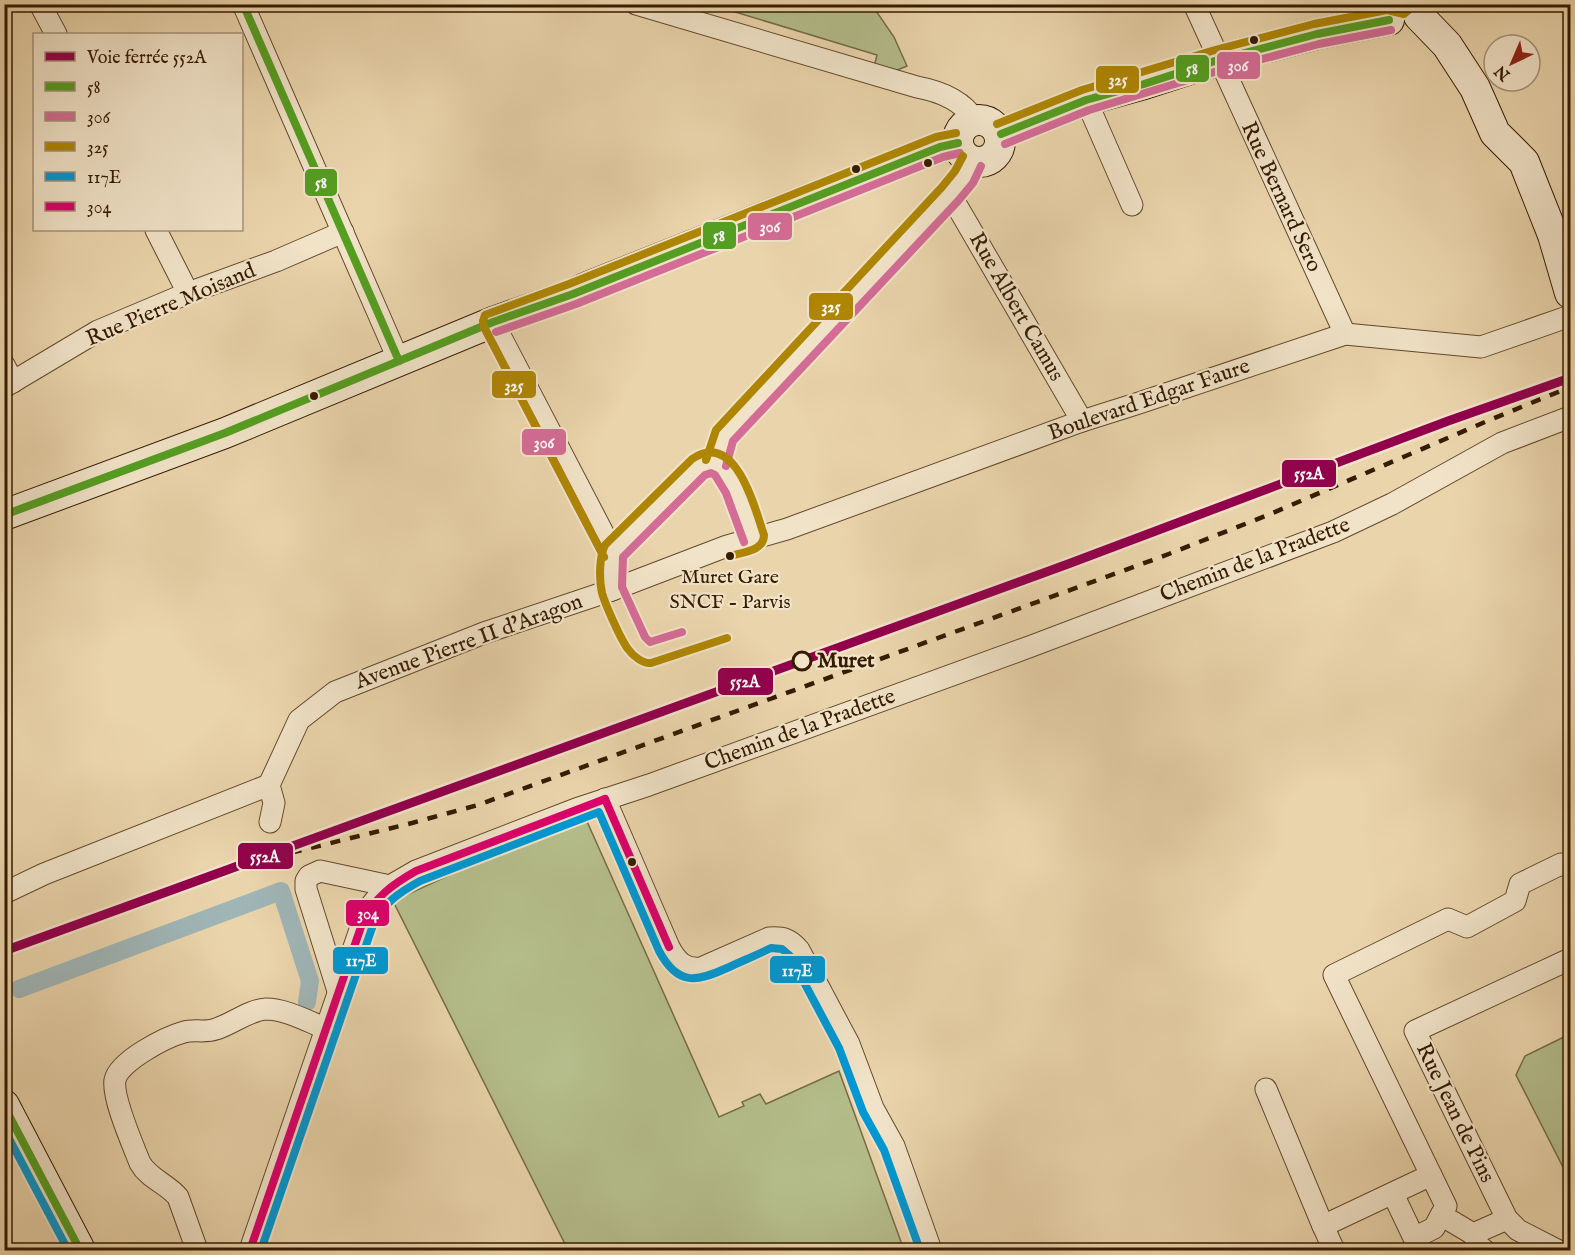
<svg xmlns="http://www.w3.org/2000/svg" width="1575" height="1255" viewBox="0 0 1575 1255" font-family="'IM FELL English',serif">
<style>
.green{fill:#b4bd8b;stroke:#746c46;stroke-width:1.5}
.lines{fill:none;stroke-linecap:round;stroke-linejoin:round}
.canal{stroke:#9fb5b6;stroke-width:18}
.street-casing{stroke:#62492b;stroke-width:23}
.secondary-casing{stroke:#351b00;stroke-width:32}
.street{stroke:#f1e3c8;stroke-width:21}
.secondary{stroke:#f1e3c8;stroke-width:30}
.rail{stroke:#351b00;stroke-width:4.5;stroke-dasharray:10 10;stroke-linecap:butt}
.bus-1-casing{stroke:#f1e3c8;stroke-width:12}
.bus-2-casing{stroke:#f1e3c8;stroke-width:12}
.bus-3-casing{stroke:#f1e3c8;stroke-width:12}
.bus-4-casing{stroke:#f1e3c8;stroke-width:12}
.bus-5-casing{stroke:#f1e3c8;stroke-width:12}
.bus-1{stroke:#549e21;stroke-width:8}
.bus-2{stroke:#d46c96;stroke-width:8}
.bus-3{stroke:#ae8603;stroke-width:8}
.bus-4{stroke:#0098d4;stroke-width:8}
.bus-5{stroke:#dc006b;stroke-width:8}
.rail-1-casing{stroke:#f1e3c8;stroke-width:14}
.rail-1{stroke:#92004c;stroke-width:9}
.bus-dot{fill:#351b00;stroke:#f1e3c8;stroke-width:2}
.stop-dot{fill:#f1e3c8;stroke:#351b00;stroke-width:3}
.labels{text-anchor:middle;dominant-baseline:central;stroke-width:4.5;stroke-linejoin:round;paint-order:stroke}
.bus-label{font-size:20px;fill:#351b00;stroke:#f1e3c8}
.street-label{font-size:22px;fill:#351b00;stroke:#f1e3c8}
.stop-label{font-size:22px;font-weight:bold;fill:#351b00;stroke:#f1e3c8;text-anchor:start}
.line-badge{stroke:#f1e3c8;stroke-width:2}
.badge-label{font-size:16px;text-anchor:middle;font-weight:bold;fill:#fff}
</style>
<rect width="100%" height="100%" fill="#ead4ab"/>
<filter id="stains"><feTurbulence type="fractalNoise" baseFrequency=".00333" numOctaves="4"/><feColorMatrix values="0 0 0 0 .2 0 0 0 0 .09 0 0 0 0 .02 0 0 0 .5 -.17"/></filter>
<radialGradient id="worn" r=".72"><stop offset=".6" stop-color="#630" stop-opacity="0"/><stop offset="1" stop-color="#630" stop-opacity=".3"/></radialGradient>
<!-- green -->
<g class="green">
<path d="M712 5H872L894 37 907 66 895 71 874 67 877 55Z"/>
<path d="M585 817 719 1117 744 1106 742 1102 760 1094 766 1104 839 1071 904 1250H568L393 901 511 847Z"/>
<path d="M1570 1034V1181L1516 1075 1525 1056Z"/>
</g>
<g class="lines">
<!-- canal -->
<path class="canal" d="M19 989 281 891 310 981 307 1002"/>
<!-- street casing -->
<g class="street-casing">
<g id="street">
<path d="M40 4 56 34"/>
<path d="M243 4 399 361"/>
<path d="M636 4 917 87C939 91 962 100 975 120"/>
<path d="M1194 4 1345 334"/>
<path d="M1086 100 1132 205"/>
<path d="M950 194 1082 421"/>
<path d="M156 230 188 293"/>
<path d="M493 322 613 552"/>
<path d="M4 365 13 382"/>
<path d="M4 387 98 331 188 293 276 261 343 232"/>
<path d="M716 463 724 436 950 194 964 177 972 161"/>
<path d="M612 590 611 580 613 552 699 466C707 462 715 461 722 467 733 475 748 523 754 538"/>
<path d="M605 799 669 947C676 961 685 970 701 968L769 938C783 937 790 939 799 950L849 1044 873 1108 894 1146 931 1250"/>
<path d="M270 822 274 803 269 785 299 720 335 692 484 633 612 590 727 546 787 529 1082 421 1139 403 1345 334 1481 347 1570 316"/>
<path d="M4 893 44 874 269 785"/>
<path d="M339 994 306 889V881L309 876 320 871 390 886"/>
<path d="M1266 1089 1323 1226 1431 1175 1334 975 1448 919 1467 927 1515 901 1520 884 1561 864 1570 867"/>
<path d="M1393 1194 1414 1238 1434 1228 1446 1206 1431 1175"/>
<path d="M1441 1215 1473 1234"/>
<path d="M1323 1226 1334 1250"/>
<path d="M197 1250 178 1197C166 1183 149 1179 140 1163 133 1145 112 1098 115 1080 119 1061 166 1037 184 1032 194 1029 205 1033 216 1029 232 1024 249 1010 266 1009 286 1009 309 1022 327 1029"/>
<path d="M250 1250 363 921 369 908 381 893 390 886 416 871 576 809 649 785 1029 647 1333 532 1392 504 1502 443 1570 417"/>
<path d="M1484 1250 1479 1246 1473 1234 1507 1219"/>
<path d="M1557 1250 1518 1230 1507 1219 1415 1031 1570 959"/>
</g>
</g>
<!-- secondary casing -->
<g class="secondary-casing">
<g id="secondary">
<path d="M1419 16 1447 45 1475 88 1495 133 1524 162 1553 235 1570 293"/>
<circle cx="979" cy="141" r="21"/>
<path d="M1001 134 1086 100 1144 84 1218 60 1317 34 1389 20"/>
<path d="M4 515 225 433 493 322 573 294 585 288 940 147 958 143"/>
<path d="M4 1105 80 1250"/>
</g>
</g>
<!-- street -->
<use href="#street" class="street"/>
<!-- secondary -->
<use href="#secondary" class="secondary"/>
<!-- rail -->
<path class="rail" d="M177 888 278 856 412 823 478 805 1161 557 1268 515 1485 422 1570 387"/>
<!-- bus-1 casing -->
<g class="bus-1-casing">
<g id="bus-1">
<path d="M243 4 399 361"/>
<path d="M1001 134 1086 100 1144 84 1218 60 1317 34 1389 20"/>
<path d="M4 515 225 433 493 322 573 294 940 147 958 143"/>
<path d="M4 1106 80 1250"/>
</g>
</g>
<!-- bus-2 casing -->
<g class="bus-2-casing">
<g id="bus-2">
<path d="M1005 144 1089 110 1221 70 1319 44 1391 30"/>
<path d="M484 327 604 557"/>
<path d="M496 332 576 304 943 157 960 153"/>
<path d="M726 466 733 441 958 201 973 183 981 166"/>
<path d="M682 632 650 642 645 637 622 587 623 557 705 475 711 473 715 475 726 493 744 542"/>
</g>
</g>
<!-- bus-3 casing -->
<g class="bus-3-casing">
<g id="bus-3">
<path d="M997 124 1082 90 1215 50 1314 24 1387 10 1404 14 1409 10 1411 4"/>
<path d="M706 460 716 430 942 187 955 171 963 156"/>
<path d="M604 557 484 327 483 321 485 315 569 284 936 137 956 133"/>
<path d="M727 638 651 663C643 664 633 656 628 649 621 640 605 604 602 593 599 580 599 557 605 545L692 459C736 430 754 506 764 535 764 551 743 552 730 556"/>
</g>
</g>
<!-- bus-4 casing -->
<g class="bus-4-casing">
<g id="bus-4">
<path d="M4 1129 68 1250"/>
<path d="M261 1250 373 925C383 903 400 892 420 881L599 812 659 951C678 986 696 982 727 968 742 961 757 955 771 948L782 949 790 956 839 1048 863 1112 884 1150 920 1250"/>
</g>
</g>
<!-- bus-5 casing -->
<g class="bus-5-casing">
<g id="bus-5">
<path d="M605 799 669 947"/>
<path d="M250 1250 363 921C375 897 393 884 416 871L605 799"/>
</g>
</g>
<!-- bus-1 -->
<use href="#bus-1" class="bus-1"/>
<!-- bus-2 -->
<use href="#bus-2" class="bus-2"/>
<!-- bus-3 -->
<use href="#bus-3" class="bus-3"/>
<!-- bus-4 -->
<use href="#bus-4" class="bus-4"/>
<!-- bus-5 -->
<use href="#bus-5" class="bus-5"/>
<!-- rail-1 casing -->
<g class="rail-1-casing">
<path id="rail-1" d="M4 951 1068 564 1448 421 1570 378"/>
</g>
<!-- rail-1 -->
<use href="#rail-1" class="rail-1"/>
</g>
<!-- markers -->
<g class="bus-dot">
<circle cx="1254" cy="40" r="5"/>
<circle cx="928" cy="163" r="5"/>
<circle cx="856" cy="169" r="5"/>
<circle cx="314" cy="396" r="5"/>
<circle cx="730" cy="556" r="5"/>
<circle cx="632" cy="862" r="5"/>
</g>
<circle class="stop-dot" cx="802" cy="661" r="9"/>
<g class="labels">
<!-- bus labels -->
<g class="bus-label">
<text x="730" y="577">Muret Gare<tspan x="730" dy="25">SNCF - Parvis</tspan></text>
</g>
<!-- street labels -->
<g class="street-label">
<text transform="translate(1281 197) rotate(65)">Rue Bernard Sero</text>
<text transform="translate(171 305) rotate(-23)">Rue Pierre Moisand</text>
<text transform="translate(1016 307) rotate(60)">Rue Albert Camus</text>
<text transform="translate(1149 400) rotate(-19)">Boulevard Edgar Faure</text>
<text transform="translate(1255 560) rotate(-21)">Chemin de la Pradette</text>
<text transform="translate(469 642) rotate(-20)">Avenue Pierre II d'Aragon</text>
<text transform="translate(800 730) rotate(-20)">Chemin de la Pradette</text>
<text transform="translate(1455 1113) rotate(64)">Rue Jean de Pins</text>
</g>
<!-- stop labels -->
<g class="stop-label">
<text x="817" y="661">Muret</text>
</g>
</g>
<g class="line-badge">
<rect x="1216" y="51" width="45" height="29" rx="6" fill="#d46c96"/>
<rect x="1175" y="54" width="35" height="29" rx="6" fill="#549e21"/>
<rect x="1095" y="65" width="45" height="29" rx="6" fill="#ae8603"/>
<rect x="304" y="168" width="34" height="29" rx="6" fill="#549e21"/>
<rect x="747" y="212" width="46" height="29" rx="6" fill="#d46c96"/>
<rect x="702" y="221" width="35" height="29" rx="6" fill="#549e21"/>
<rect x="808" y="292" width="46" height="29" rx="6" fill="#ae8603"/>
<rect x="491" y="370" width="46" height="29" rx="6" fill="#ae8603"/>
<rect x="521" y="428" width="46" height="28" rx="6" fill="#d46c96"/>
<rect x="1281" y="459" width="56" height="29" rx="6" fill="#92004c"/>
<rect x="717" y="667" width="57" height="29" rx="6" fill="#92004c"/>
<rect x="237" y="842" width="57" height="28" rx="6" fill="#92004c"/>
<rect x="345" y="899" width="45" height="28" rx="6" fill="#dc006b"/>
<rect x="332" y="946" width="57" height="29" rx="6" fill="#0098d4"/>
<rect x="769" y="955" width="57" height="29" rx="6" fill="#0098d4"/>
</g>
<g class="badge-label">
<text x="1238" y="71">306</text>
<text x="1192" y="74">58</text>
<text x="1118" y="85">325</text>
<text x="321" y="188">58</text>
<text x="770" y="232">306</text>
<text x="719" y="241">58</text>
<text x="831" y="312">325</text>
<text x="514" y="391">325</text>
<text x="544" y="448">306</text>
<text x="1309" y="479">552A</text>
<text x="745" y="687">552A</text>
<text x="265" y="862">552A</text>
<text x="368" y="919">304</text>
<text x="361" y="966">117E</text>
<text x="797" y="976">117E</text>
</g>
<!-- margin -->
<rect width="1575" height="1255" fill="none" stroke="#ead4ab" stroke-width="24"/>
<rect x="6" y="6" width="1563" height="1243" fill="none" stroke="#351b00" stroke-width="3"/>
<rect x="12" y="12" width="1551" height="1231" fill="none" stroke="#351b00" stroke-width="1.5"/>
<!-- legend -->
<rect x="33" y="33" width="210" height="198" fill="#f1e3c8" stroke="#a69378" stroke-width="1.5"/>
<rect x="45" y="52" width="30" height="9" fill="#92004c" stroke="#a69378" stroke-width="1.5"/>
<text x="87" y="63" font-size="18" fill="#351b00">Voie ferrée 552A</text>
<rect x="45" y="82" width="30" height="9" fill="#549e21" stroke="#a69378" stroke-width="1.5"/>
<text x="87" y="93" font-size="18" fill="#351b00">58</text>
<rect x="45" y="112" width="30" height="9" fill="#d46c96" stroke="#a69378" stroke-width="1.5"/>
<text x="87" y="123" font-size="18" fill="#351b00">306</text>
<rect x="45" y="142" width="30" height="9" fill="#ae8603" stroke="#a69378" stroke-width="1.5"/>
<text x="87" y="153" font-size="18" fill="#351b00">325</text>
<rect x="45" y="172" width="30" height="9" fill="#0098d4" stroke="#a69378" stroke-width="1.5"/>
<text x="87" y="183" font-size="18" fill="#351b00">117E</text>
<rect x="45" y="202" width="30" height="9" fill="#dc006b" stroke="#a69378" stroke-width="1.5"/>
<text x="87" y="213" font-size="18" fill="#351b00">304</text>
<!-- north arrow -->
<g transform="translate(1512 63) rotate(224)"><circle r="28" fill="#f1e3c8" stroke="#a69378" stroke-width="1.5"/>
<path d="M0-4.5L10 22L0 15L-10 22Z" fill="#8f2418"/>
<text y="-9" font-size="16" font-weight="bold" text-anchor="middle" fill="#351b00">N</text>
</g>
<rect width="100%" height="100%" filter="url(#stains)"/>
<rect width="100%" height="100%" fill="url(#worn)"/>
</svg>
